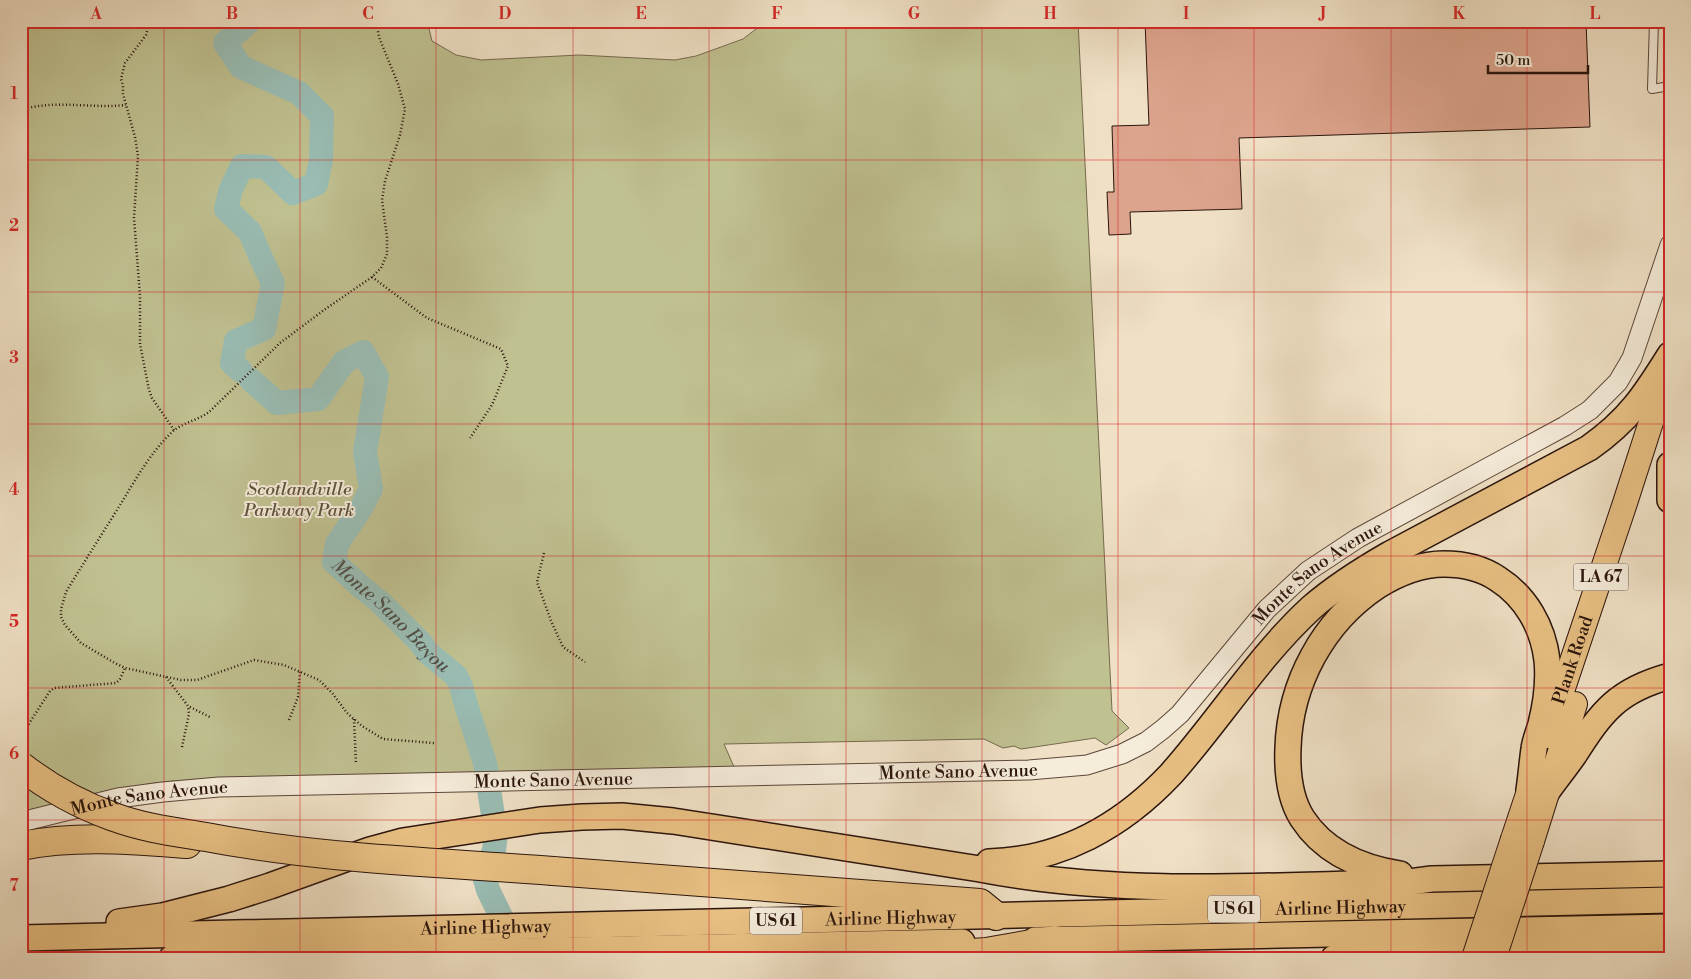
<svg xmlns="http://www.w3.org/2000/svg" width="1691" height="979" viewBox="0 0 1691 979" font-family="'Libre Bodoni',serif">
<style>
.green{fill:#c0c191;stroke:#756a4e}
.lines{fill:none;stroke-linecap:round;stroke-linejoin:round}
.river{stroke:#9abeb5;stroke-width:24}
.building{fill:#dda48d;stroke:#2a140c}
.service-casing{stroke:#5c473a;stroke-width:10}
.tertiary-casing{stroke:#5c473a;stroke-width:21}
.primary-casing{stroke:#2a140c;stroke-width:26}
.trunk-casing{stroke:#2a140c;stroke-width:28}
.motorway-casing{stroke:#2a140c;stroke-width:30}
.path{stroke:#2a140c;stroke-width:2.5;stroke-dasharray:1 2.5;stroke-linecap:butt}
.service{stroke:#f5ecda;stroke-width:8}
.tertiary{stroke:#f5ecda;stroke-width:19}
.primary{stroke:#e8c083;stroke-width:24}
.trunk{stroke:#e8c083;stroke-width:25}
.motorway{stroke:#e8c083;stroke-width:28}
.primary-bridge-casing{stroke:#2a140c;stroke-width:26;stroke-linecap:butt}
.motorway-bridge-casing{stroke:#2a140c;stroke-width:30;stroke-linecap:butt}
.primary-bridge{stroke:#e8c083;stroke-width:24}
.motorway-bridge{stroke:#e8c083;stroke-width:28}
.grid{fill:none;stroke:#d62828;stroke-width:1;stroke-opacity:0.55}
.labels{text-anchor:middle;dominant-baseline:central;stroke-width:4;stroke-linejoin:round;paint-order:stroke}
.shield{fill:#f5ecda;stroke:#67554a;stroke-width:1}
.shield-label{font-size:16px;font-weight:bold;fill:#2a140c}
.park-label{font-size:18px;font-style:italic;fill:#5e513b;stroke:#f5ecda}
.street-label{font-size:18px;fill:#2a140c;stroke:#f5ecda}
.water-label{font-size:19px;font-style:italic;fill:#515047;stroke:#f5ecda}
.neatline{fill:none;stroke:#d62828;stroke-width:2}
.grid-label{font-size:16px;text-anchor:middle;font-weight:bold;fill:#d62828}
</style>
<rect width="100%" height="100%" fill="#f0e1c6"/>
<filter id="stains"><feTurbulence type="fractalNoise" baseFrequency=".004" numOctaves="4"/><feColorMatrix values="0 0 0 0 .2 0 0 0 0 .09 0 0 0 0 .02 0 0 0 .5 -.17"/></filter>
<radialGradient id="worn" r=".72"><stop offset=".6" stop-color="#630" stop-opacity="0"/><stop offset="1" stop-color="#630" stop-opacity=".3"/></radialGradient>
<!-- green -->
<path class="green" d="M21 21H427L432 41 456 55 481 60 579 55 675 60 696 56 743 39 760 26 763 21H1078L1112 711 1129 728 1106 745 1095 738 1021 749 1014 746 1003 748 984 739 724 744 734 767 173 781C121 786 72 800 21 813Z"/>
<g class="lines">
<!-- river -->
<g class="river">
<path d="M241 371 232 363 236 341 264 329 273 283 261 258 250 232 226 209 231 189 242 166 266 167 293 193 316 184 321 160 322 116 299 93 241 67 225 43 250 21"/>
<path id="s1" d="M251 380 277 403 318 399 344 362 363 352 377 377 365 452 371 489 361 508 337 544 334 562 360 586 380 602 421 643 427 652 456 676 461 686 466 705 485 763 496 835 494 850 484 876 488 890 514 943"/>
</g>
</g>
<!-- building -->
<path class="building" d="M1145 21H1586L1590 127 1239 138 1242 209 1130 212 1131 234 1109 235 1107 192H1114L1112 126 1149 125Z"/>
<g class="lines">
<!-- service casing -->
<g class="service-casing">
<path id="service" d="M1654 21 1652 89 1670 86"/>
</g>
<!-- tertiary casing -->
<g class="tertiary-casing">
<g id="tertiary">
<path id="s2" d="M21 822 118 798 163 792 219 787 1029 770 1087 765 1122 754 1146 742 1163 729 1180 714 1267 609 1308 571 1358 538 1565 426 1590 410 1618 382 1632 358 1670 245"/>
</g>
</g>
<!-- primary casing -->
<g class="primary-casing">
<g id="primary">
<path id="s3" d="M1547 736 1625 503 1670 363"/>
<path d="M1513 839 1536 770"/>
<path d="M1532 841 1575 704"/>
</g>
</g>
<!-- trunk casing -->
<g class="trunk-casing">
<g id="trunk">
<path d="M1670 465V500"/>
<path d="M1546 793C1555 780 1565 768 1574 755 1602 711 1618 690 1670 676"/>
<path d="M989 862C1061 860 1122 826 1171 774 1219 720 1258 657 1311 608 1335 587 1362 570 1390 554L1589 448C1629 420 1645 395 1670 355"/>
<path d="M1400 874C1361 868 1324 852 1302 818 1289 797 1287 772 1288 748 1290 683 1323 622 1377 586 1398 573 1420 564 1444 564 1463 564 1482 568 1498 579 1526 597 1543 627 1547 660 1549 680 1546 704 1541 724 1539 732 1535 740 1534 749 1532 763 1531 777 1529 790"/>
<path d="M119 922 162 916 229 899 270 886 370 850 403 841 540 820 582 817 622 816 673 821 980 869C1121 896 1266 886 1409 882L1432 879 1670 874"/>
<path id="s4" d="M21 938 1670 900"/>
<path d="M1035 940 1670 927"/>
<path d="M172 958 962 942"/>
<path d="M1334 958 1670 951"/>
</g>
</g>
<!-- motorway casing -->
<g class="motorway-casing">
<g id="motorway">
<path d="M21 846C76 835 131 840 187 844"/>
<path d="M553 871 980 903 996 916"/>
<path d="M904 958 986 952 1055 940"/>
</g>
</g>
<!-- path -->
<g class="path">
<path d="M150 21 146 35 125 63 121 79 123 86V94L135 137 138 156 134 218 140 296V344L149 390 152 398 174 430"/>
<path d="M376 21 379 37 398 84 405 109 400 135 385 181 382 200 387 237V254L381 268 372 277 324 310 280 343 209 412C197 421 180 423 170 434 148 456 133 484 117 510 100 537 83 564 66 592L61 609V617L65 625 81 643 113 662 125 668 181 680H197L254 660 284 665 319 680 333 694 347 713 362 726 383 739 434 743"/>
<path d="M21 110C55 99 91 109 126 105"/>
<path d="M372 277 427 318 501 349 508 366 492 405 470 438"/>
<path d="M544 553 537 582 551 621 563 647 585 662"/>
<path d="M166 677 188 706 210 717"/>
<path d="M354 719 356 764"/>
<path d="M289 720 298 697 300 671"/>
<path d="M21 736 50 691 54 688 116 683 120 679 125 668"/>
<path d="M182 747 189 714 188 706"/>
</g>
<!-- service -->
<use href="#service" class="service"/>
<!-- tertiary -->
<use href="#tertiary" class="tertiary"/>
<!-- primary -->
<use href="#primary" class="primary"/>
<!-- trunk -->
<use href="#trunk" class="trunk"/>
<!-- motorway -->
<use href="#motorway" class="motorway"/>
<!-- primary-bridge casing -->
<g class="primary-bridge-casing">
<g id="primary-bridge">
<path d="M1474 958 1513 839"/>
<path d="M1494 958 1532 841"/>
</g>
</g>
<!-- motorway-bridge casing -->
<g class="motorway-bridge-casing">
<path id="motorway-bridge" d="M21 766C49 788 80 805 114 817 143 828 176 832 206 837 320 859 437 862 553 871"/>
</g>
<!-- primary-bridge -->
<use href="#primary-bridge" class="primary-bridge"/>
<!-- motorway-bridge -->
<use href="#motorway-bridge" class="motorway-bridge"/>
</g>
<!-- grid -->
<path class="grid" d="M164 21V958M300 21V958M436 21V958M573 21V958M709 21V958M846 21V958M982 21V958M1118 21V958M1254 21V958M1391 21V958M1527 21V958M21 160H1670M21 292H1670M21 424H1670M21 556H1670M21 688H1670M21 820H1670"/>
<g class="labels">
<!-- shield labels -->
<g class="shield">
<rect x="1573.5" y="563.5" width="55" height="27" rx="4"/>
<rect x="1208" y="895.5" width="52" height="27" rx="4"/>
<rect x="750" y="907.5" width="52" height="27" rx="4"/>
</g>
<g class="shield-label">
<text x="1601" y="577">LA 67</text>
<text x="1234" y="909">US 61</text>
<text x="776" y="921">US 61</text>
</g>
<!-- park labels -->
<g class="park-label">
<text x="299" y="489">Scotlandville<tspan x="299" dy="21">Parkway Park</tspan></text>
</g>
<!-- street labels -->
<g class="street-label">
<text stroke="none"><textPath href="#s2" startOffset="1376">Monte Sano Avenue</textPath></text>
<text stroke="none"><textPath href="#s3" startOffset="80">Plank Road</textPath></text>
<text stroke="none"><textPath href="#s2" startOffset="941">Monte Sano Avenue</textPath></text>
<text stroke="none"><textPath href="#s2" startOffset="536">Monte Sano Avenue</textPath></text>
<text stroke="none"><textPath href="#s2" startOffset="131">Monte Sano Avenue</textPath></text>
<text stroke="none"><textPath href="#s4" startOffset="1320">Airline Highway</textPath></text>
<text stroke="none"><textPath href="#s4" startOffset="870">Airline Highway</textPath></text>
<text stroke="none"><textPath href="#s4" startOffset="465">Airline Highway</textPath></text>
</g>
<!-- water labels -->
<g class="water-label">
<text stroke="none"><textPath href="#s1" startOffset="446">Monte Sano Bayou</textPath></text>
</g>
</g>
<!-- margin -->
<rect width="1691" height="979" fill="none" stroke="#f0e1c6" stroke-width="55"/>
<!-- scale -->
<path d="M1488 65v8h100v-8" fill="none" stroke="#2a140c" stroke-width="2.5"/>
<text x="1496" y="65" font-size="15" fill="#2a140c" stroke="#f5ecda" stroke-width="4" paint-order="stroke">50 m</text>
<rect x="28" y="28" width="1636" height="924" class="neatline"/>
<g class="grid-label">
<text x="96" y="19">A</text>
<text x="232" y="19">B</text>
<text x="368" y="19">C</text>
<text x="505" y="19">D</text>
<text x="641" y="19">E</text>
<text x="777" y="19">F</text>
<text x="914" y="19">G</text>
<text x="1050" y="19">H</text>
<text x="1186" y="19">I</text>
<text x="1323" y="19">J</text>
<text x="1459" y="19">K</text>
<text x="1595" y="19">L</text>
<text x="14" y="99">1</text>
<text x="14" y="231">2</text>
<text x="14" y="363">3</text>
<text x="14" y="495">4</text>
<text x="14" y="627">5</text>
<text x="14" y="759">6</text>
<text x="14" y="891">7</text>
</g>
<rect width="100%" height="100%" filter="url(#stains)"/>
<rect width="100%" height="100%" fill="url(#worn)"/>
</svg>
